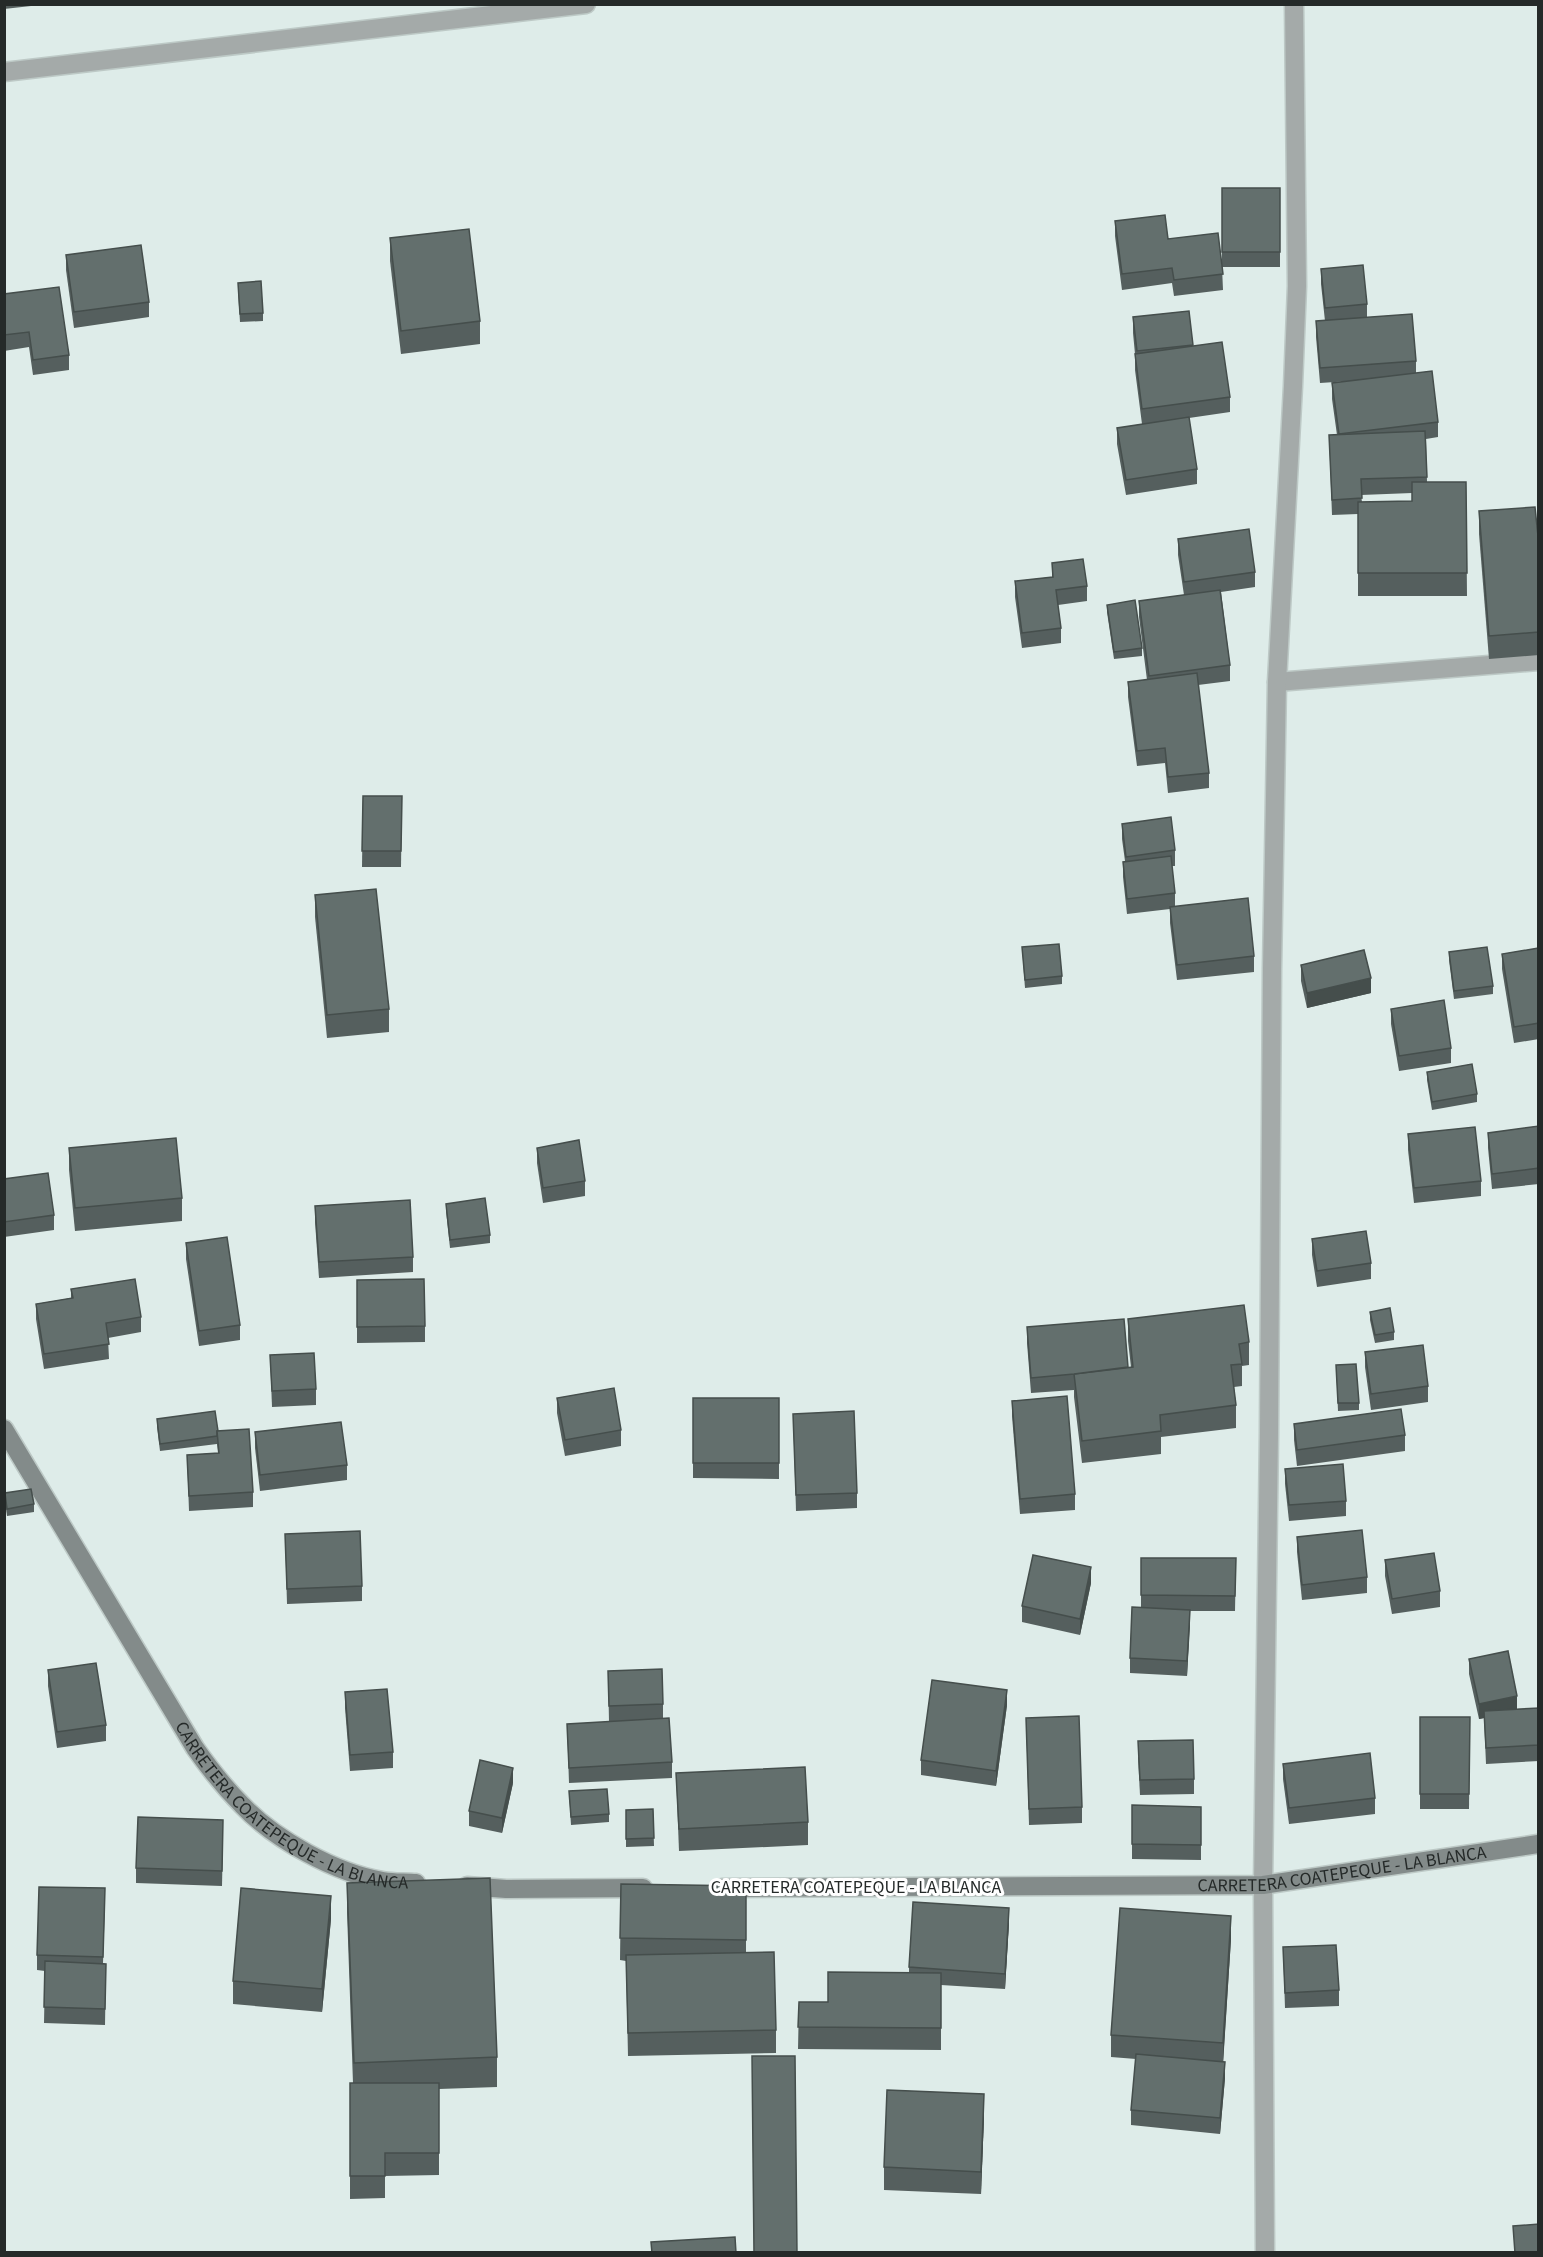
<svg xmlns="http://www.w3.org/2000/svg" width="1543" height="2257" viewBox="0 0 1543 2257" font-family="'Source Sans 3',sans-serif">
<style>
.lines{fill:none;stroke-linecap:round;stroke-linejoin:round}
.minor-casing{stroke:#bdc9c6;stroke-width:21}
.secondary-casing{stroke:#bdc9c6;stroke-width:21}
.minor{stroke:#a4aaa9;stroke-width:18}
.secondary{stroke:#838b8a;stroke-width:18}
.wall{fill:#555f5e;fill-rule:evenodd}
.shaded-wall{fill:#454e4c}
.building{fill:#636f6d;stroke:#454e4c;stroke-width:1.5}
.labels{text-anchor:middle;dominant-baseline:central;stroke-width:6;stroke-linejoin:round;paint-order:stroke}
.street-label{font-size:18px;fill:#252a29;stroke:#fff}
</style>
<rect width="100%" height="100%" fill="#deece9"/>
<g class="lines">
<!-- minor casing -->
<g class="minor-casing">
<g id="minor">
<path d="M4 72 586 4"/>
<path d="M1277 682 1538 661"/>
<path d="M1265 2252 1263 1885 1269 1433 1272 969 1277 682 1293 386 1297 286 1294 4"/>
</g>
</g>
<!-- secondary casing -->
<g class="secondary-casing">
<g id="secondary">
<path id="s1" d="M4 1429 195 1748C209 1768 224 1787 242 1805 275 1840 336 1873 383 1881 394 1883 405 1882 416 1883"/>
<path d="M467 1886 506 1889 643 1888"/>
<path id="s2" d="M722 1888 1263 1885 1538 1844"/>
</g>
</g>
<!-- minor -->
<use href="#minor" class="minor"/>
<!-- secondary -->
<use href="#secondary" class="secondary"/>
</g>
<!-- wall -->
<g class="wall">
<path d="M4 4H49L4 9Z"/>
<path d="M1222 188H1280V267H1222L1223 290 1174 296 1172 283 1122 290 1115 236V221L1168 239 1222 266Z"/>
<path d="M390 238 480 321V344L401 354 390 261Z"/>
<path d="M66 255 149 302V317L74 328 66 270Z"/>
<path d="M1321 269 1367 304V318L1416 361V373L1438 422V437L1426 439 1427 482H1466L1467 596H1358V514L1332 515 1329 435H1337L1332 399V383L1350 381 1320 383 1316 337V321H1325L1321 284ZM1412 493V501L1362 502 1361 495Z"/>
<path d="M238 291 263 313V321L240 322Z"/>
<path d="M4 294 69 355V370L33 375 29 347 4 351Z"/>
<path d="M1189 311 1193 346 1230 397V412L1189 418 1197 469V484L1126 495 1117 444V428L1142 424 1135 370V354L1133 333V317Z"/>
<path d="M1479 511 1539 546V655L1489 659 1479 534Z"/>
<path d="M1178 539 1255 572V587L1221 592 1230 665V681L1198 685 1209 773V788L1168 793 1165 763 1137 766 1128 697V682L1147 680 1139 617V601L1184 595 1178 555Z"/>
<path d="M1052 563 1087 586V601L1058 605 1061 628V643L1022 648 1015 597V581L1052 577Z"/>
<path d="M1107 605 1142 648V656L1114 659 1107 612Z"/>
<path d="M363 796H402L401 867H362Z"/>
<path d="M1122 824 1175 850V866H1172L1175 893V907L1254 956V972L1177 980 1170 923V909L1127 914 1123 877V862L1125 861 1122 839Z"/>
<path d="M315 895 389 1009V1032L327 1038 315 917Z"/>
<path d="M1022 947 1062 976V984L1025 988Z"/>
<path d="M1539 948V1039L1514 1043 1502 969V954Z"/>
<path d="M1449 952 1493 986V994L1454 999 1449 960Z"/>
<path d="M1301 965 1371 993 1307 1008 1301 981Z"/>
<path d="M1391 1009 1451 1048V1063L1399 1071 1391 1024Z"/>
<path d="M1427 1072 1477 1094V1102L1432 1110 1427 1080Z"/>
<path d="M1539 1126V1184L1492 1189 1488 1148V1133Z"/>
<path d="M1408 1134 1481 1181V1196L1414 1203 1408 1150Z"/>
<path d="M69 1148 182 1198V1221L75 1231 69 1170Z"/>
<path d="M537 1148 585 1181V1196L543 1203 537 1163Z"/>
<path d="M4 1179 54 1215V1230L4 1237Z"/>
<path d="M446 1204 490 1235V1243L450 1248 446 1211Z"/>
<path d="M315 1206 413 1257V1272L319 1278 315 1222Z"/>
<path d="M1312 1239 1371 1263V1279L1317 1287 1312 1255Z"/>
<path d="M186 1243 240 1325V1340L199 1346 186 1259Z"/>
<path d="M357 1280 425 1326V1342L357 1343Z"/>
<path d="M71 1289 141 1317V1332L108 1338 109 1359 44 1369 36 1319V1304L71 1298Z"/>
<path d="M1370 1312 1394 1332V1340L1375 1343 1370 1320Z"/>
<path d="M1128 1319 1249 1342V1365L1242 1366V1386L1234 1387 1236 1405V1428L1161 1437V1454L1082 1463 1074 1397V1390L1031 1393 1027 1343V1327L1128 1367H1131L1128 1341Z"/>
<path d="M1365 1352 1428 1386V1402L1371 1410 1365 1367Z"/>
<path d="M270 1355 316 1389V1405L272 1407Z"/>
<path d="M1336 1365 1359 1403V1410L1338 1411Z"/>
<path d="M557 1398 621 1430V1446L565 1456 557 1413Z"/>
<path d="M693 1398H779V1479L693 1478Z"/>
<path d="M1012 1401 1075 1494V1510L1020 1514 1012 1416Z"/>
<path d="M793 1414 857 1493V1508L796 1511Z"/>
<path d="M157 1419 218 1431 253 1492V1507L189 1511 187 1455 218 1453 217 1444 160 1451 157 1427Z"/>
<path d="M1294 1424 1405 1435V1451L1297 1466 1294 1440Z"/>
<path d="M255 1432 347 1465V1480L260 1491 255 1448Z"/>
<path d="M1285 1469 1346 1501V1516L1289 1521 1285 1484Z"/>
<path d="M5 1493 34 1504V1512L7 1516 5 1501Z"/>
<path d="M285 1534 362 1586V1601L287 1604Z"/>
<path d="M1297 1537 1367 1577V1593L1302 1600 1297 1552Z"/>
<path d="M1141 1558H1236L1235 1611H1190L1187 1676 1130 1673V1658L1141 1608Z"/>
<path d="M1385 1560 1440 1591V1607L1392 1614 1385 1576Z"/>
<path d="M1091 1583 1080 1635 1022 1622V1606Z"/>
<path d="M1469 1659 1517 1709 1539 1708V1761L1486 1764 1484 1718 1479 1719 1469 1674Z"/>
<path d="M48 1670 106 1725V1741L57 1748 48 1686Z"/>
<path d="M608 1671 663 1704V1719L672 1762V1778L569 1783 567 1724 609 1722Z"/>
<path d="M345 1692 393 1752V1768L350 1771 345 1708Z"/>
<path d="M1007 1705 996 1786 921 1775V1760Z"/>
<path d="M1420 1717H1470L1469 1809H1420Z"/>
<path d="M1026 1718 1082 1807V1823L1029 1825Z"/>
<path d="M1138 1757 1194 1779V1794L1140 1795Z"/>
<path d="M1283 1764 1375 1798V1814L1289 1824 1283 1779Z"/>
<path d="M676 1773 808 1822V1845L679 1851Z"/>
<path d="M513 1783 502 1833 469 1826V1811Z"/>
<path d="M569 1791 609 1814V1822L571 1825Z"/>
<path d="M1201 1807V1860L1132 1859V1844Z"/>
<path d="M653 1809 654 1846 626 1847V1810Z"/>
<path d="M223 1836 222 1886 136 1883V1868Z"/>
<path d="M347 1883 497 2057V2087L439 2089V2175L385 2176V2198L350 2199V2083H353L347 1912Z"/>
<path d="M621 1884 746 1886V1953L776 2030V2053L628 2056 626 1961 620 1960Z"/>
<path d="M105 1904 103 1963 106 1964 105 2025 44 2023 45 1971 37 1970V1955Z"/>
<path d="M331 1919 322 2012 233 2004V1981Z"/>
<path d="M1009 1923 1005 1989 941 1985V2050L798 2049 799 2002H828L909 1973V1967Z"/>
<path d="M1231 1939 1223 2062 1225 2078 1220 2134 1131 2125V2110L1136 2059 1111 2057V2035Z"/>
<path d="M1283 1947 1339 1990V2006L1285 2008Z"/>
<path d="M984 2117 981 2194 884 2190V2167Z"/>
</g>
<!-- shaded-wall -->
<g class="shaded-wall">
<path d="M1371 978V993L1307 1008V993Z"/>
<path d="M1091 1567V1583L1080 1635V1619Z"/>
<path d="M1190 1610V1626L1187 1676V1661Z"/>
<path d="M1007 1690V1705L996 1786V1771Z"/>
<path d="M1517 1696V1712L1479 1719V1704Z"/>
<path d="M513 1768V1783L502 1833V1818Z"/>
<path d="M331 1896V1919L322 2012V1989Z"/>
<path d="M1009 1908V1923L1005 1989V1974Z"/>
<path d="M1231 1916V1939L1223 2065V2043Z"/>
<path d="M1225 2062V2078L1220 2134V2118Z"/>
<path d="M984 2094V2117L981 2194V2172Z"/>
</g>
<!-- building -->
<g class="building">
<rect x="1222" y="188" width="58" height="64"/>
<path d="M1165 215 1168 239 1218 233 1223 274 1174 280 1172 268 1122 274 1115 221Z"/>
<path d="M469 229 480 321 401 331 390 238Z"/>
<path d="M141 245 149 302 74 312 66 255Z"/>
<path d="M1363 265 1367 304 1325 308 1321 269Z"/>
<path d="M261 281 263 313 240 314 238 283Z"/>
<path d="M59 287 69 355 33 360 29 332 4 335V294Z"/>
<path d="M1189 311 1193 345 1137 351 1133 317Z"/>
<path d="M1412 314 1416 361 1320 368 1316 321Z"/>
<path d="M1222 342 1230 397 1142 409 1135 354Z"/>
<path d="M1432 371 1438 422 1339 434 1332 383Z"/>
<path d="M1189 417 1197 469 1126 480 1117 428Z"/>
<path d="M1425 431 1427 477 1361 479 1362 498 1332 500 1329 435Z"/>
<path d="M1412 482H1466L1467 573H1358V502L1412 501Z"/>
<path d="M1535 507 1539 546V632L1489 636 1479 511Z"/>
<path d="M1249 529 1255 572 1184 582 1178 539Z"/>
<path d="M1083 559 1087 586 1056 590 1061 628 1022 633 1015 581 1053 577 1052 563Z"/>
<path d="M1220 590 1230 665 1149 676 1139 601Z"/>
<path d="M1135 600 1142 648 1114 652 1107 605Z"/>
<path d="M1197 673 1209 773 1168 777 1165 748 1137 751 1128 682Z"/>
<path d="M363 796H402L401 851H362Z"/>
<path d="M1171 817 1175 850 1126 857 1122 824Z"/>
<path d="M1171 856 1175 893 1127 899 1123 862Z"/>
<path d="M376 889 389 1009 327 1015 315 895Z"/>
<path d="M1248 898 1254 956 1177 965 1170 907Z"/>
<path d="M1059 944 1062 976 1025 980 1022 947Z"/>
<path d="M1487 947 1493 986 1454 991 1449 952Z"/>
<path d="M1539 948V1023L1514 1027 1502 954Z"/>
<path d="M1364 950 1371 978 1307 993 1301 965Z"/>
<path d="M1444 1000 1451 1048 1399 1056 1391 1009Z"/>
<path d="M1472 1064 1477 1094 1432 1102 1427 1072Z"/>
<path d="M1539 1126V1168L1492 1174 1488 1133Z"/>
<path d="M1475 1127 1481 1181 1414 1188 1408 1134Z"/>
<path d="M176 1138 182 1198 75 1208 69 1148Z"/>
<path d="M579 1140 585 1181 543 1188 537 1148Z"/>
<path d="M48 1173 54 1215 4 1222V1179Z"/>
<path d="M485 1198 490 1235 450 1240 446 1204Z"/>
<path d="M410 1200 413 1257 319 1262 315 1206Z"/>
<path d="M1366 1231 1371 1263 1317 1271 1312 1239Z"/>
<path d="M227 1237 240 1325 199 1331 186 1243Z"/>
<path d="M135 1279 141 1317 106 1323 109 1344 44 1354 36 1304 73 1298 71 1289Z"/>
<path d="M424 1279 425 1326 357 1327V1280Z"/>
<path d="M1244 1305 1249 1342 1239 1344 1242 1364 1231 1365 1236 1405 1160 1415 1161 1431 1082 1441 1074 1374 1133 1367 1128 1319Z"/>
<path d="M1390 1308 1394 1332 1375 1335 1370 1312Z"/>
<path d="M1124 1319 1128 1367 1074 1374 1031 1378 1027 1327Z"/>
<path d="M1423 1345 1428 1386 1371 1394 1365 1352Z"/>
<path d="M314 1353 316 1389 272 1391 270 1355Z"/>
<path d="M1356 1364 1359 1403H1338L1336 1365Z"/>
<path d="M614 1388 621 1430 565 1440 557 1398Z"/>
<path d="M1067 1396 1075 1494 1020 1499 1012 1401Z"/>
<rect x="693" y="1398" width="86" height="65"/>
<path d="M1401 1409 1405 1435 1297 1450 1294 1424Z"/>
<path d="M215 1411 218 1431H217V1436L160 1444 157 1419Z"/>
<path d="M854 1411 857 1493 796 1495 793 1414Z"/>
<path d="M341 1422 347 1465 260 1475 255 1432Z"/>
<path d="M249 1429 253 1492 189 1496 187 1455 219 1453 217 1431Z"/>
<path d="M1343 1464 1346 1501 1289 1505 1285 1469Z"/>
<path d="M31 1489 34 1504 7 1509 5 1493Z"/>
<path d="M1362 1530 1367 1577 1302 1585 1297 1537Z"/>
<path d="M360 1531 362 1586 287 1589 285 1534Z"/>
<path d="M1434 1553 1440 1591 1392 1599 1385 1560Z"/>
<path d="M1033 1555 1091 1567 1080 1619 1022 1606Z"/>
<path d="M1141 1558H1236L1235 1596 1141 1595Z"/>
<path d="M1132 1607 1190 1610 1187 1661 1130 1658Z"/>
<path d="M1508 1651 1517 1696 1479 1704 1469 1659Z"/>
<path d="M96 1663 106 1725 57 1732 48 1670Z"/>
<path d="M662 1669 663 1704 609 1706 608 1671Z"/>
<path d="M932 1680 1007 1690 996 1771 921 1760Z"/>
<path d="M387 1689 393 1752 350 1755 345 1692Z"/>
<path d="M1539 1708V1745L1486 1748 1484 1711Z"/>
<path d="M1079 1716 1082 1807 1029 1809 1026 1718Z"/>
<path d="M1420 1717H1470L1469 1794H1420Z"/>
<path d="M669 1718 672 1762 569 1768 567 1724Z"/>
<path d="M1193 1740 1194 1779 1140 1780 1138 1741Z"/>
<path d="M1370 1753 1375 1798 1289 1808 1283 1764Z"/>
<path d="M480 1760 513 1768 502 1818 469 1811Z"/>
<path d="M805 1767 808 1822 679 1829 676 1773Z"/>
<path d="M607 1789 609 1814 571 1817 569 1791Z"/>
<path d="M1132 1805 1201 1807V1845L1132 1844Z"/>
<path d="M653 1809 654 1838 626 1839V1810Z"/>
<path d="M138 1817 223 1820 222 1871 136 1868Z"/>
<path d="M490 1878 497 2057 354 2063 347 1883Z"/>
<path d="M621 1884 746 1886V1940L620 1938Z"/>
<path d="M39 1887 105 1888 103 1957 37 1955Z"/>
<path d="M241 1888 331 1896 322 1989 233 1981Z"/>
<path d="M913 1902 1009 1908 1005 1974 909 1967Z"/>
<path d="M1120 1908 1231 1916 1223 2043 1111 2035Z"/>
<path d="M1336 1945 1339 1990 1285 1993 1283 1947Z"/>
<path d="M774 1952 776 2030 628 2033 626 1955Z"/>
<path d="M45 1961 106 1964 105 2009 44 2007Z"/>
<path d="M828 1972 941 1973V2028L798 2027 799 2002H828Z"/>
<path d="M1136 2054 1225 2062 1220 2118 1131 2110Z"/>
<path d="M752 2056H795L797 2253H754Z"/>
<path d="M350 2083H439V2153H385V2176H350Z"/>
<path d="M887 2090 984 2094 981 2172 884 2167Z"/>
<path d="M1539 2224V2253H1515L1513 2226Z"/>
<path d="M735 2237 736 2253H652L651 2242Z"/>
</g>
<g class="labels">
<!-- street labels -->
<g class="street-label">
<text stroke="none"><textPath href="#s1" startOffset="488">CARRETERA COATEPEQUE - LA BLANCA</textPath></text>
<text stroke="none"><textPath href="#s2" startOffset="621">CARRETERA COATEPEQUE - LA BLANCA</textPath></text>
<text x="856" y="1887">CARRETERA COATEPEQUE - LA BLANCA</text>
</g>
</g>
<!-- border -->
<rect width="1543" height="2257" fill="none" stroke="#252a29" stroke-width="12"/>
</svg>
